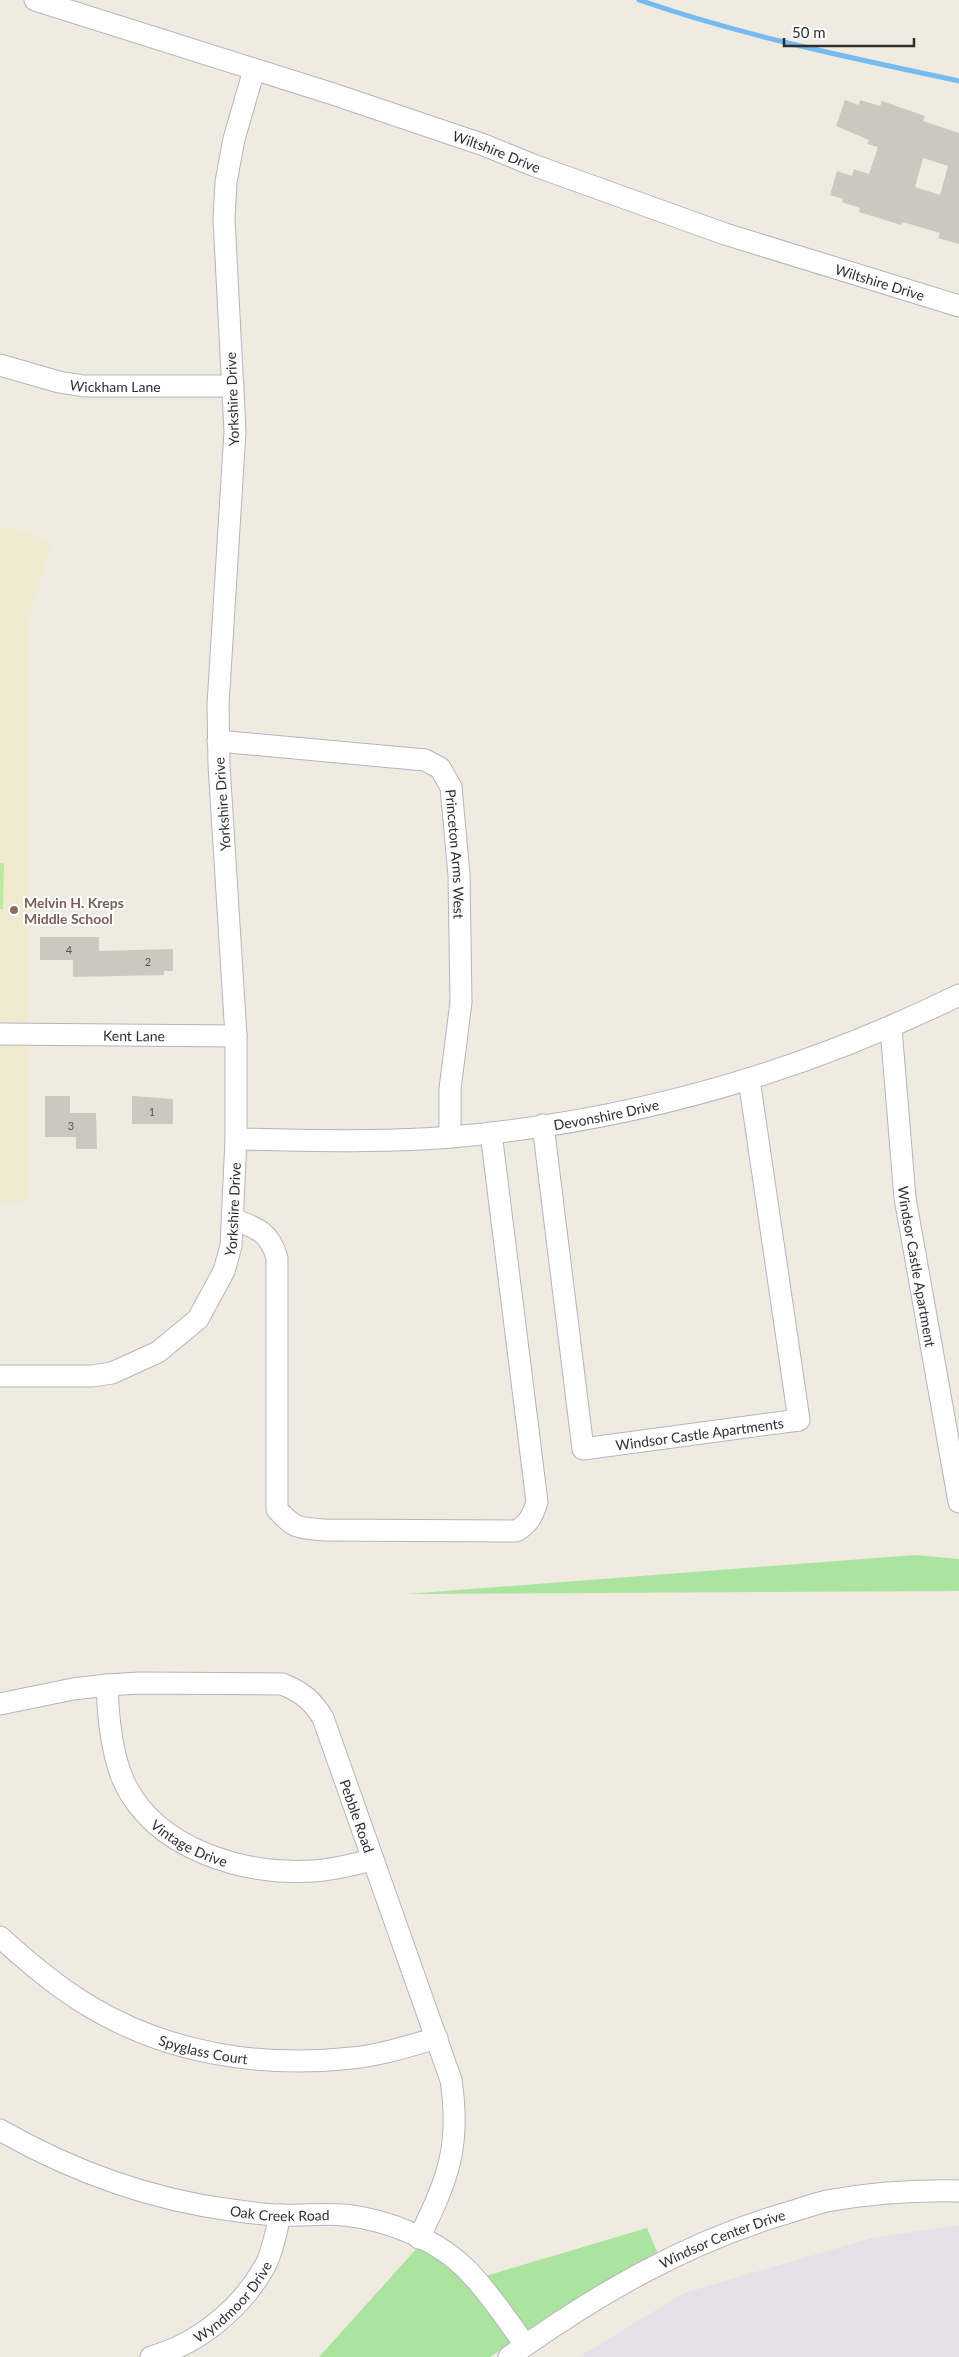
<svg xmlns="http://www.w3.org/2000/svg" width="959" height="2357" viewBox="0 0 959 2357" font-family="Lato,sans-serif">
<style>
.industrial{fill:#e4e1e8}
.education{fill:#f0ead1}
.green{fill:#abe49e}
.pitch{fill:#bceb9a}
.lines{fill:none;stroke-linecap:round;stroke-linejoin:round}
.stream{stroke:#75bbef;stroke-width:5}
.building{fill:#cbc9bf;fill-rule:evenodd}
.minor-casing{stroke:#b4b4c1;stroke-width:23}
.minor{stroke:#fff;stroke-width:21}
.education-dot{fill:#8d6e63;stroke:#fff;stroke-width:2}
.labels{text-anchor:middle;dominant-baseline:central;stroke-width:4;stroke-linejoin:round;paint-order:stroke}
.number-label{font-size:11px;fill:#555552}
.street-label{font-size:14px;fill:#2e2e2e;stroke:#fff}
.education-label{font-size:14px;font-weight:bold;fill:#785e54;stroke:#fff;text-anchor:start}
</style>
<rect width="100%" height="100%" fill="#efebe1"/>
<!-- industrial -->
<path class="industrial" d="M959 2225V2357H579L684 2293 872 2238Z"/>
<!-- education -->
<path class="education" d="M0 526 52 541 29 618V1202H0Z"/>
<!-- green -->
<g class="green">
<path d="M915 1555 959 1559V1591L407 1594Z"/>
<path d="M647 2228 658 2254 557 2312 490 2357H319L426 2238 472 2280Z"/>
</g>
<!-- pitch -->
<path class="pitch" d="M0 863H4L3 909H0Z"/>
<g class="lines">
<!-- stream -->
<path class="stream" d="M639 0C743 36 852 58 959 81"/>
</g>
<!-- building -->
<g class="building">
<path d="M845 100 859 105 860 100 880 106 882 101 925 116 923 121 959 133V244L938 238 940 233 903 222 901 225 859 212 860 208 842 202 843 199 830 195 837 171 852 176 854 169 869 174 878 147 867 144 869 140 836 126ZM923 158 948 166 940 195 915 187Z"/>
<path d="M40 937H99V951L173 949V971H164V975L73 977V960H40Z"/>
<path d="M45 1096H70V1113H96L97 1149H76V1137H45Z"/>
<path d="M132 1096 173 1099V1124H132Z"/>
</g>
<g class="lines">
<!-- minor casing -->
<g class="minor-casing">
<g id="minor">
<path id="s1" d="M35 0 333 94 484 145 533 165 725 234 959 306"/>
<path id="s2" d="M0 365 59 382 84 386H233"/>
<path id="s3" d="M218 741 425 760 440 768 451 787 459 875 461 1002 450 1089V1137"/>
<path id="s4" d="M891 1028 905 1198 959 1502"/>
<path id="s5" d="M0 1034 236 1036"/>
<path id="s6" d="M543 1125 583 1449 799 1420 749 1079"/>
<path id="s7" d="M236 1139C307 1140 380 1143 451 1137 628 1122 800 1073 959 995"/>
<path d="M233 1219C257 1228 270 1232 277 1258V1509C294 1529 299 1528 325 1530L516 1531C529 1524 533 1515 537 1502L491 1133"/>
<path id="s8" d="M0 1376H92L112 1373 158 1352 198 1319 224 1271 231 1246 236 1139V1036L219 765 218 705 235 431 224 219 226 182 234 139 254 70"/>
<path id="s9" d="M107 1685C108 1716 111 1753 124 1782 156 1850 244 1875 313 1871 334 1870 354 1864 373 1860"/>
<path id="s10" d="M0 1704 73 1689 107 1685 140 1683 282 1684C302 1692 312 1700 323 1718L451 2080C461 2146 448 2179 419 2238"/>
<path id="s11" d="M0 1937C28 1962 57 1987 89 2006 168 2054 262 2068 352 2058 381 2055 409 2046 437 2038"/>
<path id="s12" d="M0 2130C72 2171 148 2199 231 2210 247 2212 264 2215 280 2215 302 2216 323 2213 345 2215 389 2220 439 2240 470 2273 491 2295 508 2321 525 2345"/>
<path id="s13" d="M151 2357C198 2344 241 2309 265 2266 273 2251 276 2232 280 2215"/>
<path id="s14" d="M509 2357C594 2296 686 2242 787 2213 800 2209 814 2204 827 2201 871 2193 915 2190 959 2191"/>
</g>
</g>
<!-- minor -->
<use href="#minor" class="minor"/>
</g>
<!-- markers -->
<circle class="education-dot" cx="14" cy="910" r="5"/>
<g class="labels">
<!-- number labels -->
<g class="number-label">
<text x="69" y="949">4</text>
<text x="148" y="961">2</text>
<text x="152" y="1111">1</text>
<text x="71" y="1125">3</text>
</g>
<!-- street labels -->
<g class="street-label">
<text stroke="none"><textPath href="#s1" startOffset="486">Wiltshire Drive</textPath></text>
<text stroke="none"><textPath href="#s1" startOffset="891">Wiltshire Drive</textPath></text>
<text stroke="none"><textPath href="#s2" startOffset="118">Wickham Lane</textPath></text>
<text transform="translate(232 399) rotate(-92)">Yorkshire Drive</text>
<text transform="translate(222 804) rotate(-94)">Yorkshire Drive</text>
<text stroke="none"><textPath href="#s3" startOffset="314">Princeton Arms West</textPath></text>
<text stroke="none"><textPath href="#s5" startOffset="134">Kent Lane</textPath></text>
<text stroke="none"><textPath href="#s7" startOffset="372">Devonshire Drive</textPath></text>
<text stroke="none"><textPath href="#s8" startOffset="332">Yorkshire Drive</textPath></text>
<text stroke="none"><textPath href="#s4" startOffset="240">Windsor Castle Apartment</textPath></text>
<text stroke="none"><textPath href="#s6" startOffset="444">Windsor Castle Apartments</textPath></text>
<text stroke="none"><textPath href="#s10" startOffset="442">Pebble Road</textPath></text>
<text stroke="none"><textPath href="#s9" startOffset="191">Vintage Drive</textPath></text>
<text stroke="none"><textPath href="#s11" startOffset="236">Spyglass Court</textPath></text>
<text stroke="none"><textPath href="#s12" startOffset="295">Oak Creek Road</textPath></text>
<text stroke="none"><textPath href="#s14" startOffset="245">Windsor Center Drive</textPath></text>
<text stroke="none"><textPath href="#s13" startOffset="101">Wyndmoor Drive</textPath></text>
</g>
<!-- education labels -->
<g class="education-label">
<text x="24" y="902">Melvin H. Kreps<tspan x="24" dy="16">Middle School</tspan></text>
</g>
</g>
<!-- scale -->
<path d="M784 38v8h130v-8" fill="none" stroke="#2e2e2e" stroke-width="2.5"/>
<text x="792" y="38" font-size="15" fill="#2e2e2e" stroke="#ffffff" stroke-width="4" paint-order="stroke">50 m</text>
</svg>
